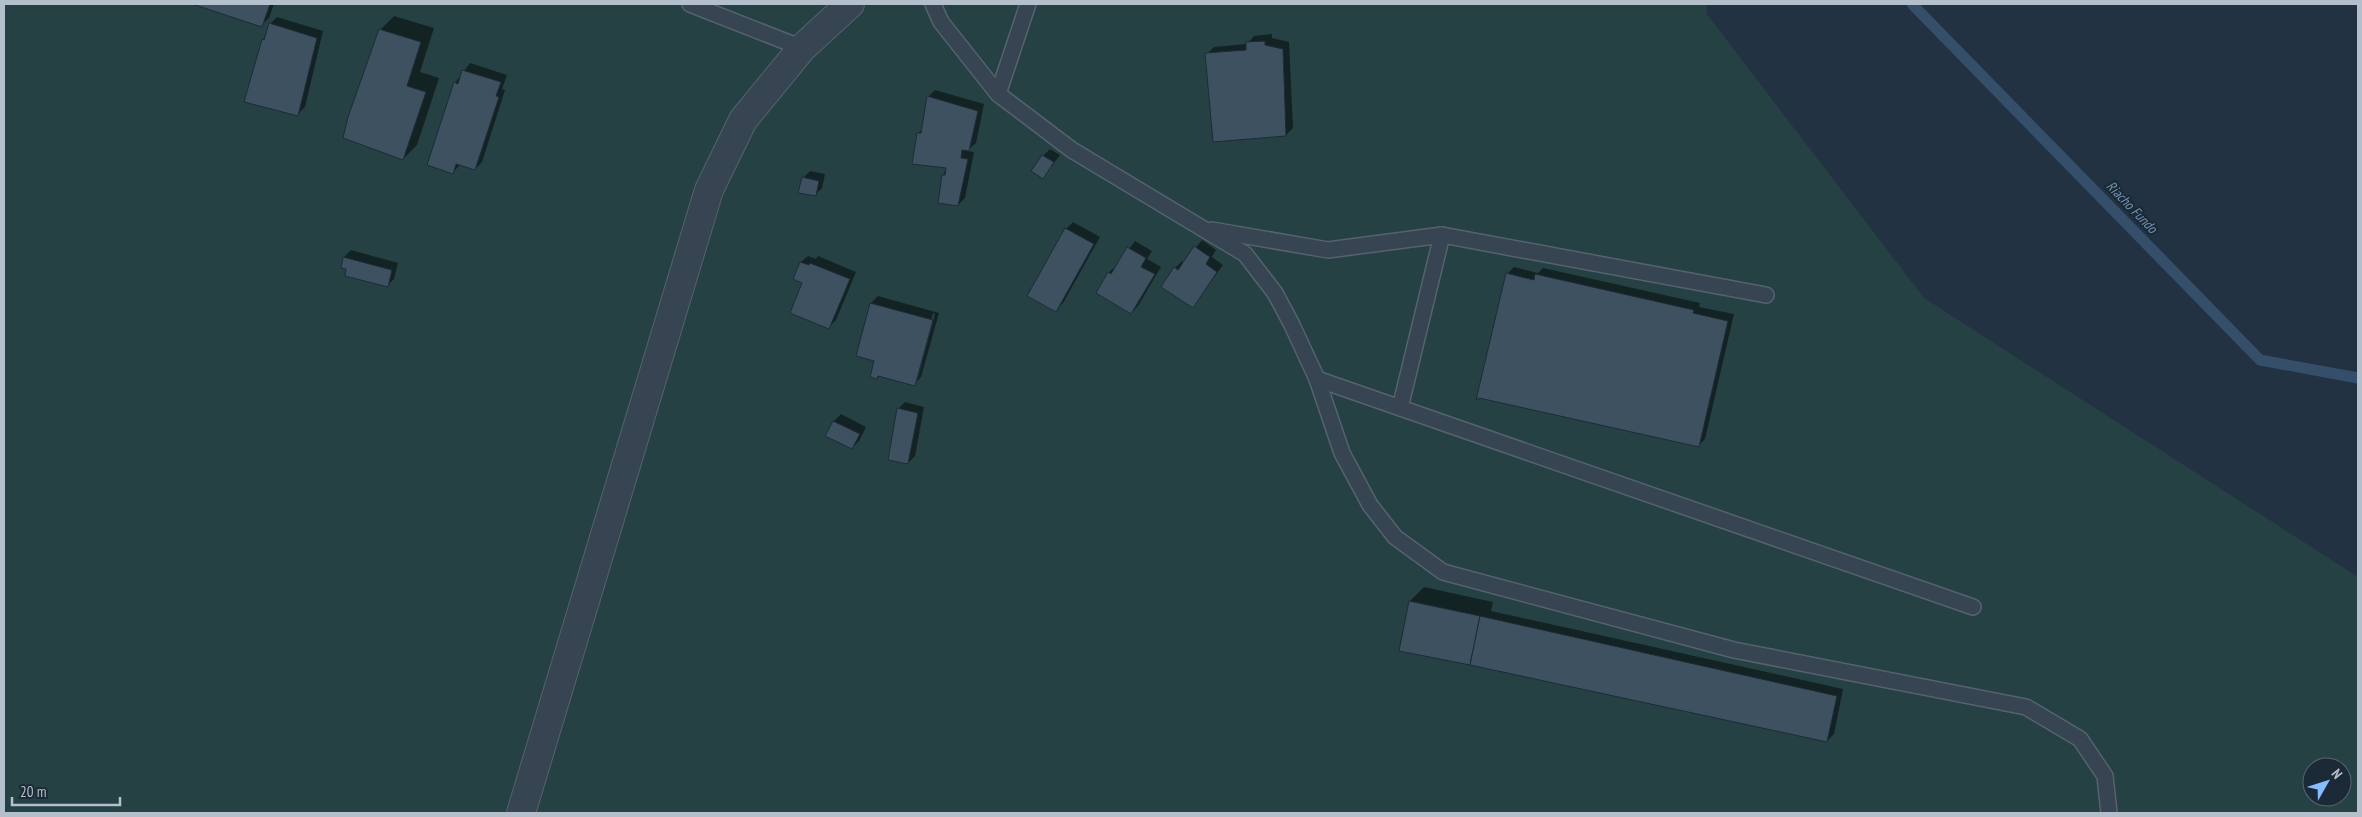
<svg xmlns="http://www.w3.org/2000/svg" width="2362" height="817" viewBox="0 0 2362 817" font-family="'PT Sans Narrow',sans-serif">
<style>
.green{fill:#254143;fill-rule:evenodd}
.shadow{fill:#0007;fill-rule:evenodd}
.lines{fill:none;stroke-linecap:round;stroke-linejoin:round}
.stream{stroke:#354f6a;stroke-width:11}
.building{fill:#3e5161;stroke:#1e2b38}
.service-casing{stroke:#55626f;stroke-width:18}
.minor-casing{stroke:#55626f;stroke-width:30}
.service{stroke:#374451;stroke-width:15}
.minor{stroke:#374451;stroke-width:28}
.labels{text-anchor:middle;dominant-baseline:central;stroke-width:4.5;stroke-linejoin:round;paint-order:stroke}
.water-label{font-size:14px;font-style:italic;fill:#7192b2;stroke:#1c2936}
</style>
<rect width="100%" height="100%" fill="#233242"/>
<!-- green -->
<path class="green" d="M4 4H1707L1706 13 1924 298 2358 577V813H4ZM2312 767H2342V797H2312Z"/>
<!-- shadow -->
<g class="shadow">
<path d="M196 4H274L269 18 262 25Z"/>
<path d="M394 16 434 28 420 72 439 78 417 145 403 159 380 30Z"/>
<path d="M277 17 323 31 305 107 298 114 263 40 270 24Z"/>
<path d="M1272 34V38L1289 42 1293 128 1286 135 1207 54 1214 47 1247 44 1254 36Z"/>
<path d="M470 63 507 75 502 89 505 90 482 162 475 169 460 165 453 172 455 83Z"/>
<path d="M935 90 984 104 976 143 967 151 974 152 965 198 958 205 943 175 947 167 918 133 924 128 928 97Z"/>
<path d="M1050 149 1060 155 1043 177V156Z"/>
<path d="M810 171 825 174 822 188 815 195 803 178Z"/>
<path d="M1073 222 1100 237 1063 303 1056 310 1028 295 1066 229Z"/>
<path d="M1202 240 1216 250 1212 257 1223 265 1193 306 1175 268 1182 261 1184 263Z"/>
<path d="M1135 241 1152 251 1147 259 1161 267 1138 306 1131 313 1097 293 1109 272 1117 266Z"/>
<path d="M351 250 398 263 394 279 387 286 342 267 344 257Z"/>
<path d="M808 256 816 259 818 256 856 272 836 320 829 327 801 262Z"/>
<path d="M1514 267 1538 273 1543 268 1700 303 1699 307 1734 314 1705 439 1698 446 1507 274Z"/>
<path d="M878 296 939 313 921 377 914 384 879 375 877 377 875 360 857 355 871 303ZM933 313 935 314 918 378H915Z"/>
<path d="M905 402 924 407 915 456 908 463 898 409Z"/>
<path d="M841 414 866 427 859 441 852 448 827 435 834 421Z"/>
<path d="M1424 587 1493 602 1491 611 1843 689 1834 734 1827 741 1410 601Z"/>
</g>
<g class="lines">
<!-- stream -->
<path class="stream" d="M1912 4 2260 360 2358 378"/>
</g>
<!-- building -->
<g class="building">
<path d="M192 4H270L262 27Z"/>
<path d="M269 23 317 38 298 116 244 102 262 39 264 40Z"/>
<path d="M379 29 421 42 407 86 426 92 403 160 343 138 348 117Z"/>
<path d="M1265 41V45L1283 49 1286 136 1213 142 1205 53 1246 50V42Z"/>
<path d="M462 70 501 82 496 96 499 97 475 170 456 164 453 174 427 165 454 82 458 84Z"/>
<path d="M927 96 978 111 969 151 962 150 961 158 968 159 958 206 938 203 942 175H945L946 168 912 164 917 133H921Z"/>
<path d="M1042 155 1054 162 1043 179 1031 171Z"/>
<path d="M802 177 819 181 816 196 798 193Z"/>
<path d="M1065 228 1094 244 1056 312 1027 296Z"/>
<path d="M1194 246 1210 257 1206 264 1217 272 1193 308 1161 287 1174 267 1178 270Z"/>
<path d="M1127 247 1146 258 1141 267 1155 274 1131 314 1096 293 1108 272 1111 274Z"/>
<path d="M343 257 392 270 388 287 345 276 346 269 341 268Z"/>
<path d="M800 262 809 265 810 263 850 279 829 329 790 313 802 283 793 279Z"/>
<path d="M1506 273 1534 280 1535 274 1694 310 1693 313 1728 321 1699 447 1479 398 1476 400Z"/>
<path d="M870 303 933 320 915 386 878 376 877 379 870 377 874 361 856 356Z"/>
<path d="M897 408 918 413 908 464 888 460Z"/>
<path d="M833 421 860 434 852 449 825 436Z"/>
<path d="M1409 601 1480 616 1470 665 1399 651Z"/>
<path d="M1480 616 1837 696 1827 742 1470 665Z"/>
</g>
<g class="lines">
<!-- service casing -->
<g class="service-casing">
<g id="service">
<path d="M690 4 802 48"/>
<path d="M933 4 941 22 998 94 1072 150 1245 254 1275 293 1292 325 1317 379 1342 453 1370 505 1395 537 1443 572 1734 650 2026 707 2080 739 2105 776 2109 813"/>
<path d="M998 94 1028 4"/>
<path d="M1212 230 1328 250 1442 235 1766 295"/>
<path d="M1317 379 1973 607"/>
<path d="M1400 408 1442 235"/>
</g>
</g>
<!-- minor casing -->
<g class="minor-casing">
<path id="minor" d="M521 813 709 190 743 120 802 48 850 4"/>
</g>
<!-- service -->
<use href="#service" class="service"/>
<!-- minor -->
<use href="#minor" class="minor"/>
</g>
<g class="labels">
<!-- water labels -->
<g class="water-label">
<text transform="translate(2132 207) rotate(46)">Riacho Fundo</text>
</g>
</g>
<!-- border -->
<rect width="2362" height="817" fill="none" stroke="#b4bfcc" stroke-width="10"/>
<!-- north arrow -->
<g transform="translate(2327 782) rotate(51)"><circle r="24" fill="#1c2936" stroke="#596572"/>
<path d="M0-4L9 19L0 12L-9 19Z" fill="#86bdff"/>
<text y="-8" font-size="14" font-weight="bold" text-anchor="middle" fill="#b4bfcc">N</text>
</g>
<!-- scale -->
<path d="M12 797v8h108v-8" fill="none" stroke="#b4bfcc" stroke-width="2.5"/>
<text x="20" y="797" font-size="15" fill="#b4bfcc" stroke="#1c2936" stroke-width="4" paint-order="stroke">20 m</text>
</svg>
